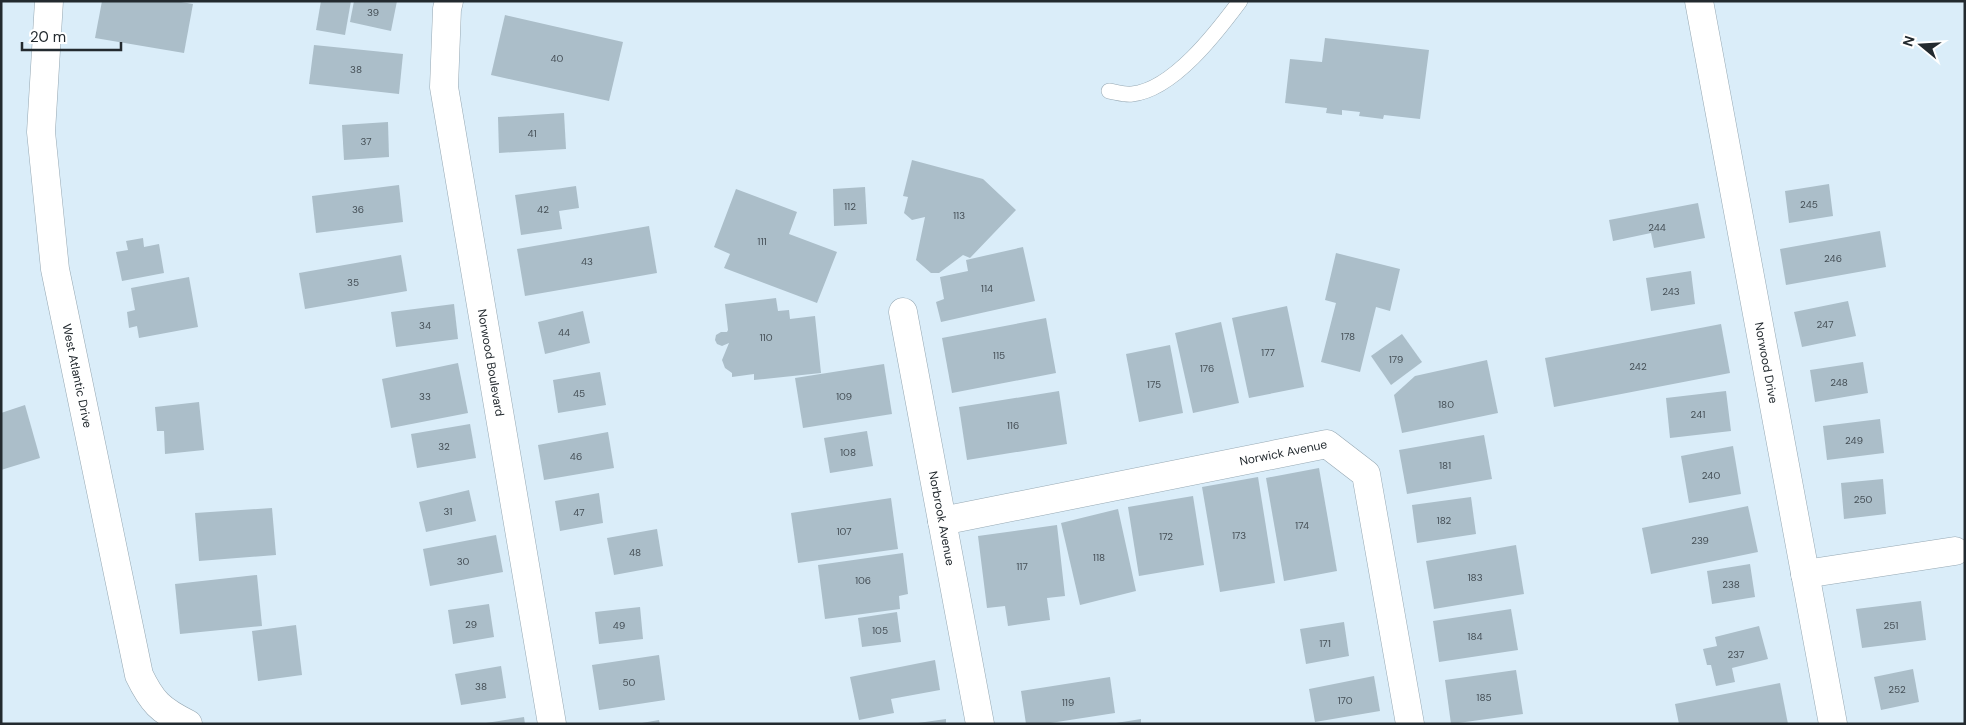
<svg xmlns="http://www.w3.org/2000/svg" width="1966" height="725" viewBox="0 0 1966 725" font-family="'DM Sans',sans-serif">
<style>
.building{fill:#abbec9}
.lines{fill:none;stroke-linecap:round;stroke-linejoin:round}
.service-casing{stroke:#96a8b3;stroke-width:16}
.minor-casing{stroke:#96a8b3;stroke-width:29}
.service{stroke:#fff;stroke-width:15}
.minor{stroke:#fff;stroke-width:28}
.labels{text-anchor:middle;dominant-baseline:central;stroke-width:4.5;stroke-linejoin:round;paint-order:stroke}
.number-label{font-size:10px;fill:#454f56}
.street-label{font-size:12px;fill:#232a2f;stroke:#fff}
</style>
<rect width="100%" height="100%" fill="#daedf9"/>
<!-- building -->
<g class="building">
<path d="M102 1H175L193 4 184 53 95 38Z"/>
<path d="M321 1H351L345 35 316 30Z"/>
<path d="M354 1H397L391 31 350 22Z"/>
<path d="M505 15 623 42 609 101 491 75Z"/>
<path d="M1325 38 1429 50 1420 119 1384 115 1383 119 1359 116 1360 112 1342 110V115L1326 113 1327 108 1285 103 1290 59 1322 62Z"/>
<path d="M314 45 403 54 399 94 309 84Z"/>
<path d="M564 113 566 149 499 153 498 117Z"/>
<path d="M388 122 389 157 344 160 342 125Z"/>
<path d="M912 160 983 179 1016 210 970 258 963 255 939 273H931L916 260 925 217 912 220 904 213 908 197 903 196Z"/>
<path d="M1829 184 1833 216 1789 223 1785 191Z"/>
<path d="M399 185 403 222 316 233 312 196Z"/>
<path d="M576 186 579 208 559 211 562 229 521 235 515 195Z"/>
<path d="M865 187 867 224 834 226 833 189Z"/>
<path d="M736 189 797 212 789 234 837 252 817 303 724 268 730 254 714 247Z"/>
<path d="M1698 203 1705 238 1654 248 1651 233 1613 241 1609 220Z"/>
<path d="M649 226 657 273 525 296 517 249Z"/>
<path d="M1880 231 1886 267 1786 285 1780 249Z"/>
<path d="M143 238 144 247 159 244 164 273 122 281 116 252 128 250 126 241Z"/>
<path d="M1023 247 1035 301 941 322 936 302 944 299 940 277 968 271 966 260Z"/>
<path d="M1336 253 1400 269 1390 311 1376 307 1360 372 1321 362 1336 303 1325 300Z"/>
<path d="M401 255 407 291 305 309 299 273Z"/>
<path d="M1691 271 1695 304 1651 311 1646 278Z"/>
<path d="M189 277 198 327 139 338 137 326 129 328 127 312 135 310 131 288Z"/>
<path d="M776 298 778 311 789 310 790 319 815 316 821 373 754 380V374L732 377V373L725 368 722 360 729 343 722 346 717 344 715 340 716 335 721 332H727L728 330 725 304Z"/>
<path d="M1848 301 1856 336 1802 347 1794 312Z"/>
<path d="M454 304 458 339 396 347 391 312Z"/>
<path d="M1287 306 1304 387 1249 398 1232 318Z"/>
<path d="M583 311 590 343 545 354 538 322Z"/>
<path d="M1046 318 1056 373 952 393 942 338Z"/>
<path d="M1221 322 1239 403 1193 413 1175 333Z"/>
<path d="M1721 324 1730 373 1554 407 1545 358Z"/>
<path d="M1402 334 1422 362 1391 385 1371 356Z"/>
<path d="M1170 345 1183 413 1139 422 1126 354Z"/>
<path d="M1487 360 1498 413 1402 433 1394 395 1415 376Z"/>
<path d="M1863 362 1868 393 1815 402 1810 370Z"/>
<path d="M458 363 468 413 391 428 382 379Z"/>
<path d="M884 364 892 414 803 428 795 378Z"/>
<path d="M600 372 606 405 558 413 553 380Z"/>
<path d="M1059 391 1067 444 967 460 959 407Z"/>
<path d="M1726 391 1731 431 1670 438 1666 398Z"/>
<path d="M199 402 204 450 165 454 164 431H157L155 407Z"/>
<path d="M25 405 40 458 1 470V413Z"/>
<path d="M1880 419 1884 453 1827 460 1823 426Z"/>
<path d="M470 424 476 458 417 468 411 434Z"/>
<path d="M867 431 873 466 830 473 824 438Z"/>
<path d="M608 432 614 468 544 480 538 445Z"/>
<path d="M1484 435 1492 479 1407 494 1399 450Z"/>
<path d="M1733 446 1741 494 1689 503 1681 456Z"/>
<path d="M1319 468 1337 571 1284 581 1266 478Z"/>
<path d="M1258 477 1275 583 1220 592 1202 487Z"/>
<path d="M1883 479 1886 514 1844 519 1841 483Z"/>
<path d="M469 490 476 521 426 532 419 502Z"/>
<path d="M599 493 603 523 560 531 555 501Z"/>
<path d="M1193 496 1204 565 1139 576 1128 507Z"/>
<path d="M1471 497 1476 534 1417 543 1412 505Z"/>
<path d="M891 498 898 549 798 563 791 513Z"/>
<path d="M1748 506 1758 552 1651 574 1642 528Z"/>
<path d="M272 508 276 555 199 561 195 513Z"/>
<path d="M1118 509 1136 591 1080 605 1061 523Z"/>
<path d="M1057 525 1065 596 1047 598 1050 620 1008 626 1005 606 987 608 978 536Z"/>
<path d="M657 529 663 566 614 575 607 538Z"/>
<path d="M496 535 503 572 430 586 423 549Z"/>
<path d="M1516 545 1524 594 1434 609 1426 561Z"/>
<path d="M903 553 908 594 899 596 900 609 825 619 818 565Z"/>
<path d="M1750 564 1755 597 1712 604 1707 571Z"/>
<path d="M257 575 262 626 180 634 175 584Z"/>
<path d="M1921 601 1926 640 1862 648 1856 609Z"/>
<path d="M489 604 494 637 453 644 448 610Z"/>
<path d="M640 607 643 639 599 644 595 612Z"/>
<path d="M1511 609 1518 650 1439 662 1433 621Z"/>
<path d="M897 612 901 642 862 647 858 618Z"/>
<path d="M1344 622 1349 656 1306 664 1300 629Z"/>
<path d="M296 625 302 675 258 681 252 631Z"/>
<path d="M1759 626 1768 659 1732 668 1735 682 1716 686 1711 665H1707L1703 649 1717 646 1715 637Z"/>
<path d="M659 655 665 700 599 710 592 665Z"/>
<path d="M935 660 940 690 891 699 894 713 859 720 850 677Z"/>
<path d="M501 666 506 698 461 705 455 674Z"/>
<path d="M1913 669 1919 702 1881 710 1874 677Z"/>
<path d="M1516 670 1523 714 1451 724 1445 680Z"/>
<path d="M1374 676 1380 711 1315 722 1309 689Z"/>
<path d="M1110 677 1115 713 1044 724H1026L1021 691Z"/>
<path d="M1780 683 1788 724H1679L1675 704Z"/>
<path d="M524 717 525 724H487L486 723Z"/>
<path d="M946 719V724H918V723Z"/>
<path d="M1141 719V724H1116V723Z"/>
<path d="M659 720 660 724H642V723Z"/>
</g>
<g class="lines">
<!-- service casing -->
<g class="service-casing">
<path id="service" d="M1109 91C1116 92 1125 95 1132 94 1173 90 1217 32 1240 1"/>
</g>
<!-- minor casing -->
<g class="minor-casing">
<g id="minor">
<path id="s1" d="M49 1 41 132 55 269 139 675C152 702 160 710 188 724"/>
<path id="s2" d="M449 1 447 9 444 87 552 724"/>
<path id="s3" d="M1699 1 1833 724"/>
<path id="s4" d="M903 312 980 724"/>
<path id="s5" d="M942 521 1327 444 1366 474 1410 724"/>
<path d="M1805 574 1955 551"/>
</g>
</g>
<!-- service -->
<use href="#service" class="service"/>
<!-- minor -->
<use href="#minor" class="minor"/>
</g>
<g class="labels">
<!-- number labels -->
<g class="number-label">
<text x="373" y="12">39</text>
<text x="557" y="58">40</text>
<text x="356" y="69">38</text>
<text x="532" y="133">41</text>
<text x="366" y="141">37</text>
<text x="1809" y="204">245</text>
<text x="850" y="206">112</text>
<text x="358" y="209">36</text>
<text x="543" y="209">42</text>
<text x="959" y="215">113</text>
<text x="1657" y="227">244</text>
<text x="762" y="241">111</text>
<text x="1833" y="258">246</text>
<text x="587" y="261">43</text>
<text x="353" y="282">35</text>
<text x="987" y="288">114</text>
<text x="1671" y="291">243</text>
<text x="1825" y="324">247</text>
<text x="425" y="325">34</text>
<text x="564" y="332">44</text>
<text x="1348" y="336">178</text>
<text x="766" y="337">110</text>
<text x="1268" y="352">177</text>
<text x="999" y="355">115</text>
<text x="1396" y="359">179</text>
<text x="1638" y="366">242</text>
<text x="1207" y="368">176</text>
<text x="1839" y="382">248</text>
<text x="1154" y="384">175</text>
<text x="579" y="393">45</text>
<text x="425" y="396">33</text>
<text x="844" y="396">109</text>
<text x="1446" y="404">180</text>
<text x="1698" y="414">241</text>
<text x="1013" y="425">116</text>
<text x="1854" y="440">249</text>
<text x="444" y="446">32</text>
<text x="848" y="452">108</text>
<text x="576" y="456">46</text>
<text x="1445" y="465">181</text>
<text x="1711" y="475">240</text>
<text x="1863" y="499">250</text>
<text x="448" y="511">31</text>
<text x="579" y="512">47</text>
<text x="1444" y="520">182</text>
<text x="1302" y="525">174</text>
<text x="844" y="531">107</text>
<text x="1239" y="535">173</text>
<text x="1166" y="536">172</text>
<text x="1700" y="540">239</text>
<text x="635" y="552">48</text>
<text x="1099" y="557">118</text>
<text x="463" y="561">30</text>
<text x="1022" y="566">117</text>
<text x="1475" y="577">183</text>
<text x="863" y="580">106</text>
<text x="1731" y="584">238</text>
<text x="471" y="624">29</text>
<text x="619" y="625">49</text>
<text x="1891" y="625">251</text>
<text x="880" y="630">105</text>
<text x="1475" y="636">184</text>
<text x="1325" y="643">171</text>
<text x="1736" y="654">237</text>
<text x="629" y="682">50</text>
<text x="481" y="686">38</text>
<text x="1897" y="689">252</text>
<text x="1484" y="697">185</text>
<text x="1345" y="700">170</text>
<text x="1068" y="702">119</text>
</g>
<!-- street labels -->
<g class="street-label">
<text stroke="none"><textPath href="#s3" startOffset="368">Norwood Drive</textPath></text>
<text stroke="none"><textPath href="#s2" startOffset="366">Norwood Boulevard</textPath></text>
<text stroke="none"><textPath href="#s1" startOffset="378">West Atlantic Drive</textPath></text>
<text stroke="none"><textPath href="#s5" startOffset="348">Norwick Avenue</textPath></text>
<text stroke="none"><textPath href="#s4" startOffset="210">Norbrook Avenue</textPath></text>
</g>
</g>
<!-- border -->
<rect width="1966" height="725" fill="none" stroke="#232a2f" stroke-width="5"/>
<!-- north arrow -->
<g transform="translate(1921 45) rotate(288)" stroke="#ffffff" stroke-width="4" paint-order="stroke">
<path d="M0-4L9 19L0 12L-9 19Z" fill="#232a2f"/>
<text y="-8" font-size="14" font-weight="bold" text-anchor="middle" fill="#232a2f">N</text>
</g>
<!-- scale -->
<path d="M22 42v8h99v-8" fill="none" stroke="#232a2f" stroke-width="2.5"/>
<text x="30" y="42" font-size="15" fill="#232a2f" stroke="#ffffff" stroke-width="4" paint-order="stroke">20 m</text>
</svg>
